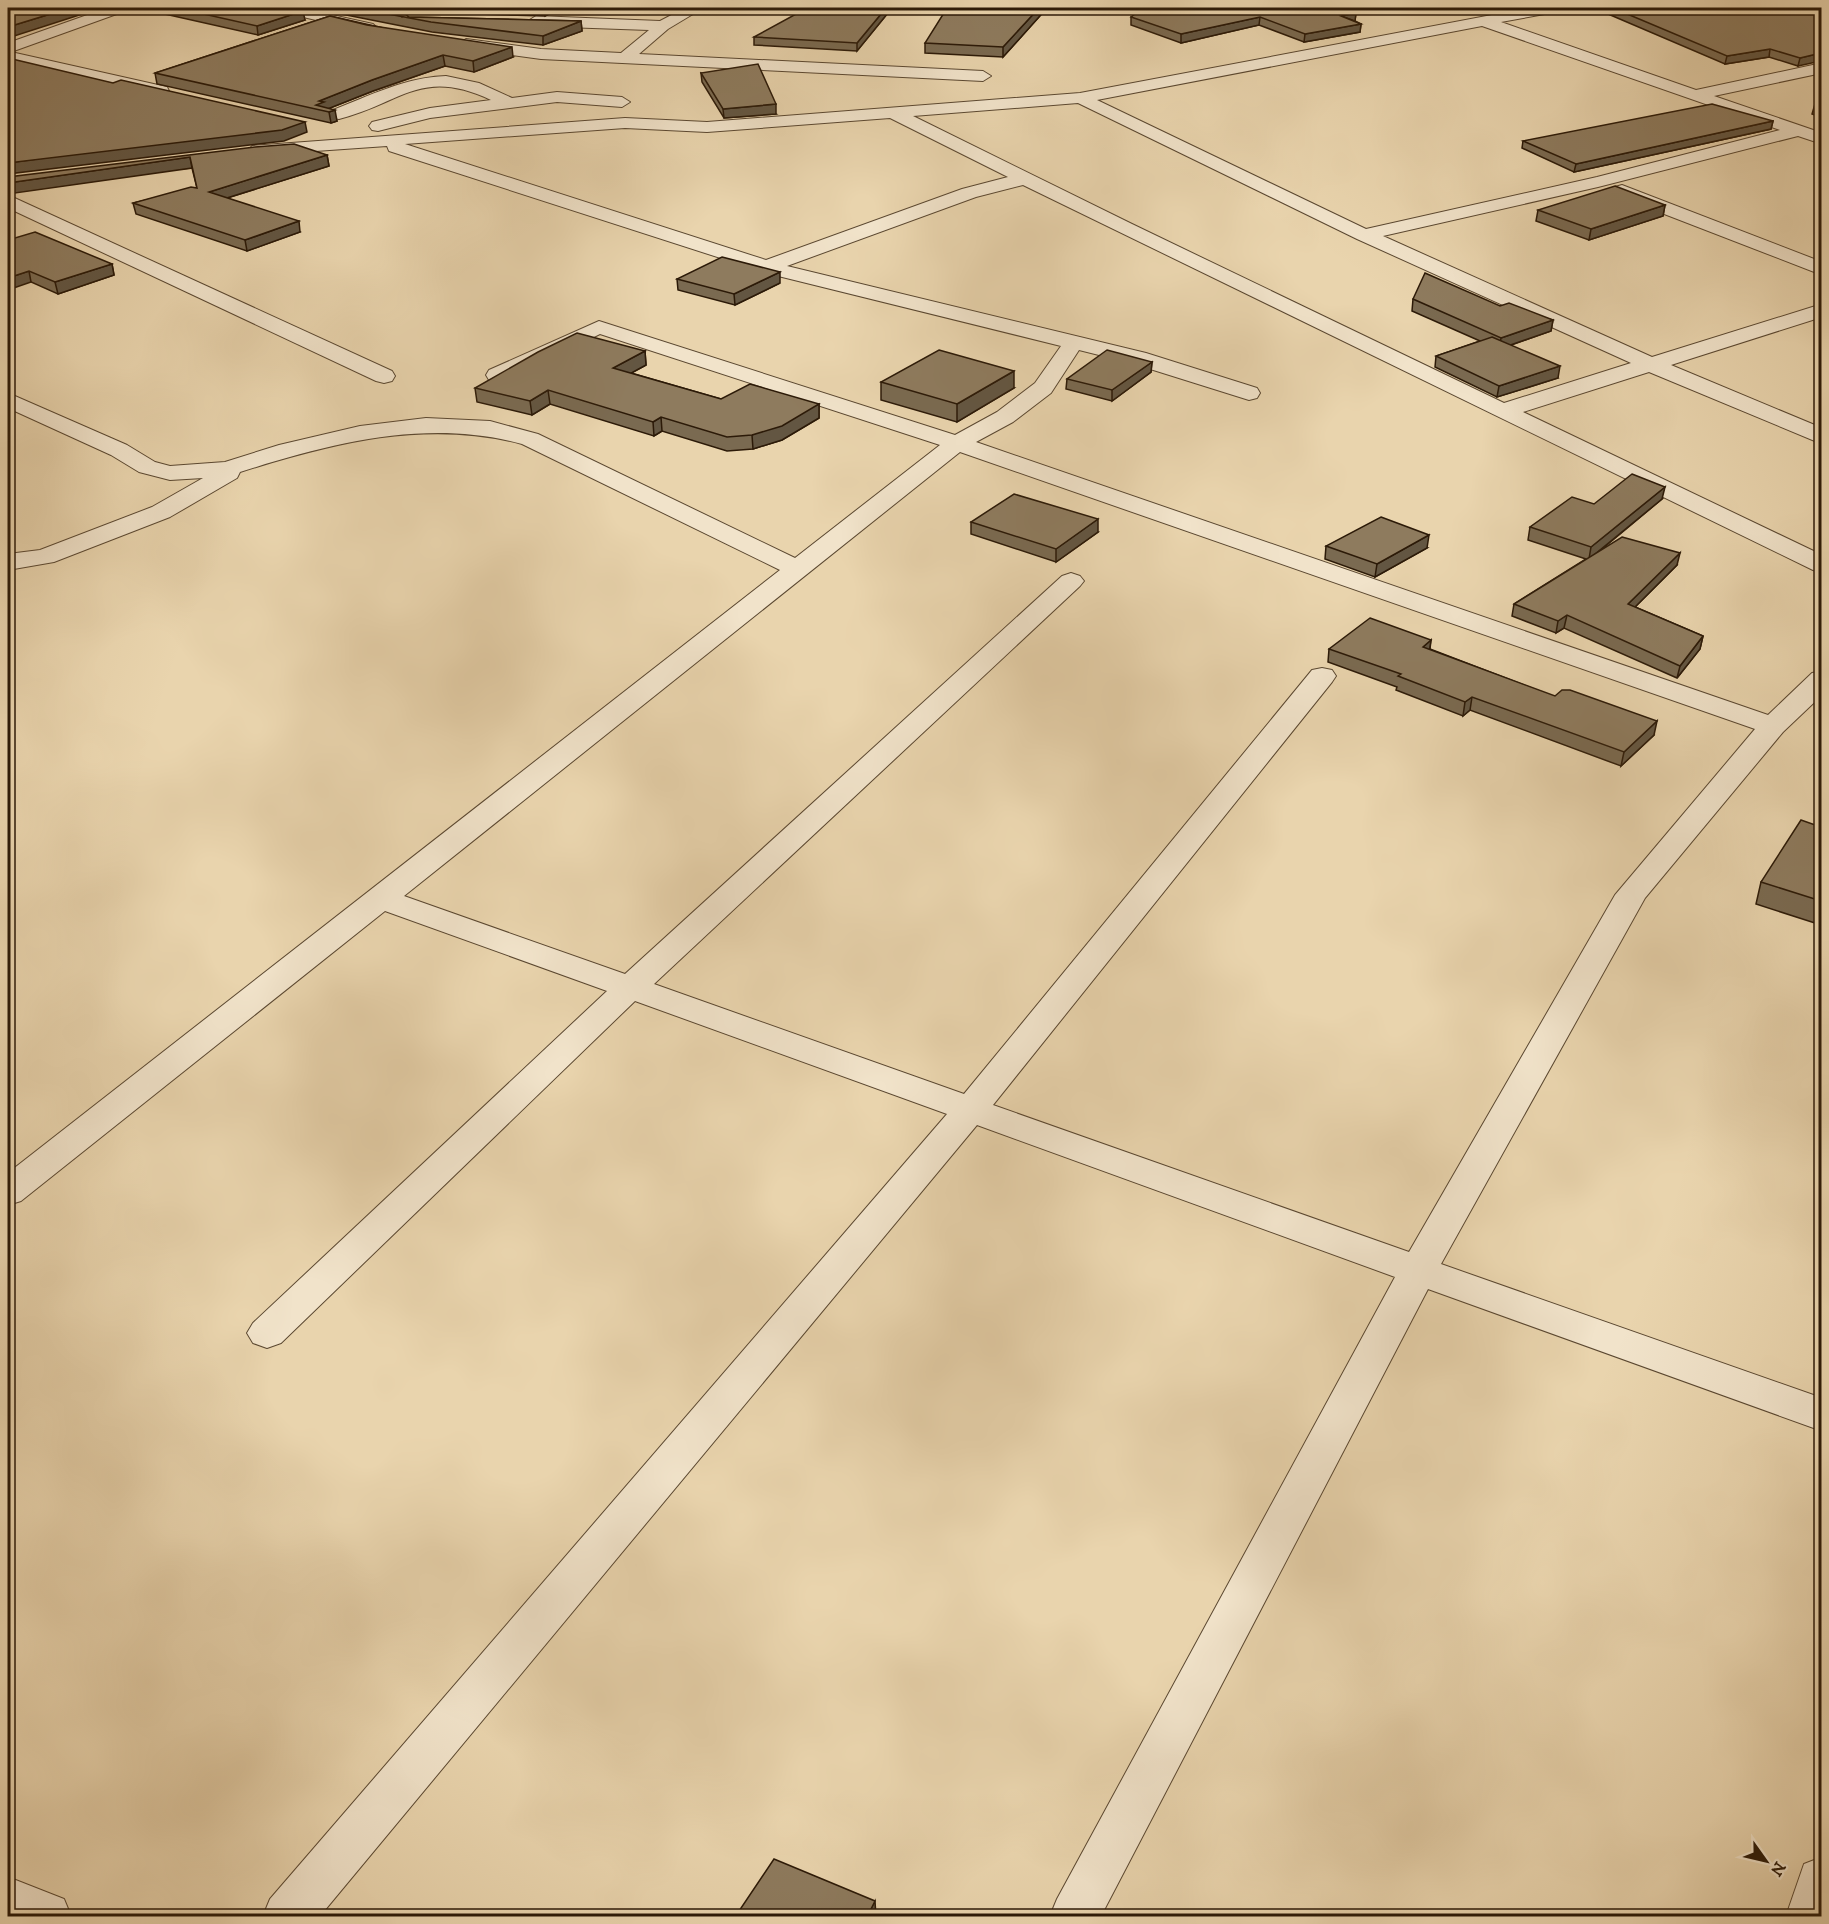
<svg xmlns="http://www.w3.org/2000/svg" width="1829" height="1924" viewBox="0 0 1829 1924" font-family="'IM FELL DW Pica',serif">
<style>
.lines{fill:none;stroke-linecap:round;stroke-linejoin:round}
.minor-casing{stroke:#5b4831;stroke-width:2}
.minor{fill:#f1e3ca;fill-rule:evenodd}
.wall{fill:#7a6a51;stroke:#2c1a08;stroke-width:1.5}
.shaded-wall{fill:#635642;stroke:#2c1a08;stroke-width:1.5}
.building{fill:#8e7b5e;stroke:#2c1a08;stroke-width:1.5}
</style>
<rect width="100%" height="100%" fill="#e9d4ad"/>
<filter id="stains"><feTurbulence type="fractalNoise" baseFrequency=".00333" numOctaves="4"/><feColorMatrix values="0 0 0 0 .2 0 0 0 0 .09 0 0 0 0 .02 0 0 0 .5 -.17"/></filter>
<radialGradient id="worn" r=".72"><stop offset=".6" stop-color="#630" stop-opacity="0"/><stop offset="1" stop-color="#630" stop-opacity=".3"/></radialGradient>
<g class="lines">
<!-- minor casing -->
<g class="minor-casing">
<g id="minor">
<path d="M107 8H128L125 11 11 52 167 87 169 91 167 95 161 96 8 61V43Z"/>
<path d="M274 8H300L373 24 376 27 368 32 277 11Z"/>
<path d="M685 8H703L668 29 639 54 983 71 991 76 983 81 541 59 466 49 458 44 466 39 541 49 621 53 649 30 536 26 528 21 536 16 660 21Z"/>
<path d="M1529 8H1558L1550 13 1501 22 1696 90 1822 63V73L1714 96 1822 133V144L1798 136 1598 187 1383 236 1652 357 1822 304V317L1671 365 1822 428V444L1649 372 1523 412 1822 555V573L1813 570 1023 185 976 197 787 266 1146 353 1257 388 1260 393 1257 398 1249 400 1131 363 1079 350 1051 393 1013 422 976 442 1768 715 1812 673 1822 671V695L1783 732 1645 898 1441 1264 1822 1398V1431L1428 1289 1101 1916H1050L1057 1899 1395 1277 977 1125 320 1916H263L270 1899 947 1114 635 1001 281 1343 267 1348 253 1343 247 1333 253 1323 607 991 385 911 21 1201 8 1205V1173L780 570 522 444C427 418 332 443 240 472L237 478 170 517 54 562 8 570V554L40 550 152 507 203 478 170 480 139 472 111 455 8 408V393L127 445 155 462 170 466 225 462 279 445 360 426 426 418 490 421 538 434 795 558 940 445 600 334 505 380 497 382 489 380 486 375 489 370 599 321 955 435 997 412 1035 383 1061 346 770 274 389 151 387 146 258 155 252 154 249 150 252 146 625 118 707 122 1080 93ZM1482 26 1780 130 1597 177 1366 229 1097 100ZM1078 103 1357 239 1631 363 1504 403 1132 224 913 116ZM890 118 1008 177 962 189 766 260 405 144 625 128 707 132ZM960 452 1755 729 1615 895 1409 1252 993 1105 1332 682 1336 676 1332 670 1322 668 1312 670 964 1094 654 984 1080 586 1084 581 1080 576 1071 573 1062 576 625 974 404 896Z"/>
<path d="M446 76 479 83 512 98 557 92 622 97 630 102 622 107 557 102 430 118 378 131 372 130 369 126 372 122 430 108 491 100C421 67 402 103 339 119L333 118 330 114 333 110C369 96 406 77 446 76Z"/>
<path d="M1622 185 1822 262V275L1615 195 1613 191 1615 187Z"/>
<path d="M8 195 392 371 395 376 392 381 384 383 376 381 8 208Z"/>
<path d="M1822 1857V1916H1786L1804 1864Z"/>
<path d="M8 1877 64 1899 71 1916H8Z"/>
</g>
</g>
<!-- minor -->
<use href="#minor" class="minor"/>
</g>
<!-- wall -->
<g class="wall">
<path d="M138 8H289L305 20 258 35Z"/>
<path d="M311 8H561L545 16 410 12 406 15 409 17 581 21 582 31 543 45 432 32Z"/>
<path d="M892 8 857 51 754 45V37Z"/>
<path d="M1047 8 1003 57 925 53V43Z"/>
<path d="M1594 8H1821L1798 66 1769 57 1725 64Z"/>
<path d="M1356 13 1355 21 1361 24 1360 32 1304 42 1259 25 1181 43 1131 25V17Z"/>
<path d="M330 16 513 57 474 72 445 66 373 91 330 108 337 121 331 123 157 84 155 73Z"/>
<path d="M701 73 776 114 724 118 702 82Z"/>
<path d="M1821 103V117L1812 114 1815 104Z"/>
<path d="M1773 121 1771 129 1574 172 1522 148 1523 141Z"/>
<path d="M327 155 329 166 227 198 300 232 247 251 136 214 133 203 197 188 192 168 8 183Z"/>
<path d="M1665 205 1663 216 1589 240 1536 221 1538 210Z"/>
<path d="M8 240 112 264 114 275 58 294 31 282Z"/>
<path d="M677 279 780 283 735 305 678 290Z"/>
<path d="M1413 299 1500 306 1553 320 1551 331 1511 345 1558 378 1497 397 1435 367 1436 356 1480 341 1412 311Z"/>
<path d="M645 351 646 365 631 373 721 399 819 404V418L782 440 753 449 727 451 662 431 654 436 550 404 532 415 477 402 475 388Z"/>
<path d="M1152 362 1151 372 1112 401 1066 389 1067 379Z"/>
<path d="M881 382 1014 388 957 422 881 400Z"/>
<path d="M1662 499 1601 550 1677 565 1635 607 1703 636 1700 649 1677 678 1564 628 1556 633 1512 616 1514 604 1586 559 1528 540 1530 527 1594 504Z"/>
<path d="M971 522 1098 532 1056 562 971 534Z"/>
<path d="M1326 546 1427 548 1375 577 1325 559Z"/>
<path d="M1431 640 1430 649 1654 735 1621 766 1470 710 1463 716 1396 690 1397 687 1328 662 1329 649Z"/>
<path d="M1821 827V925L1756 904 1761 882Z"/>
</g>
<!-- shaded-wall -->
<g class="shaded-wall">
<path d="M70 8H101L8 38V27Z"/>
<path d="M401 8H410V12L402 17 399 9Z"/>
<path d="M544 8H561L545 16Z"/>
<path d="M886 8H892L857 51V43Z"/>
<path d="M1039 8H1047L1003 57V47Z"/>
<path d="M303 11 305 20 258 35 257 26Z"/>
<path d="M1356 13 1355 21 1341 16Z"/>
<path d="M1260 17 1259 25 1181 43V34Z"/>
<path d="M581 21 582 31 543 45V36Z"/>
<path d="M1361 24 1360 32 1304 42 1305 34Z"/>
<path d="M512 47 513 57 474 72 473 61Z"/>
<path d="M1770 49 1769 57 1725 64 1727 56Z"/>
<path d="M1821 53V61L1798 66 1800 58Z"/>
<path d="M443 55 445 66 373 91 325 110 316 105 319 101 372 80Z"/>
<path d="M776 104V114L724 118 723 109Z"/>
<path d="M335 110 337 121 331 123 329 112Z"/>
<path d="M1773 121 1771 129 1574 172 1576 164Z"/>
<path d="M305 122 307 132 284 141 8 174V175V163Z"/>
<path d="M327 155 329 166 211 203 209 192Z"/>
<path d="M190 157 192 168 8 194V183Z"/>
<path d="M1665 205 1663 216 1589 240 1591 229Z"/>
<path d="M299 221 300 232 247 251 245 240Z"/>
<path d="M112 264 114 275 58 294 55 282Z"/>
<path d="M29 271 31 282 8 290V278Z"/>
<path d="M780 272V283L735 305 734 294Z"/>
<path d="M1553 320 1551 331 1499 349 1501 338Z"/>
<path d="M645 351 646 365 615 382 613 368Z"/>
<path d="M1152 362 1151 372 1112 401V390Z"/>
<path d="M1560 366 1558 378 1497 397 1499 386Z"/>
<path d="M1014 371V388L957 422V404Z"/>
<path d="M548 390 550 404 532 415 530 401Z"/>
<path d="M819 404V418L782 440 753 449 752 435Z"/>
<path d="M661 417 662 431 654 436 653 422Z"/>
<path d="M1665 487 1662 499 1589 559 1591 547Z"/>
<path d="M1098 519V532L1056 562V549Z"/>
<path d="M1429 535 1427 548 1375 577 1377 564Z"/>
<path d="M1680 553 1677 565 1626 616 1628 604Z"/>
<path d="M1567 615 1564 628 1556 633 1558 621Z"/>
<path d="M1703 636 1700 649 1677 678 1680 666Z"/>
<path d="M1431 640 1429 653 1423 647Z"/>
<path d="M1472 697 1470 710 1463 716 1465 702Z"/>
<path d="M1657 721 1654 735 1621 766 1624 752Z"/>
<path d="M875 1901 876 1917H867Z"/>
</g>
<!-- building -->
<g class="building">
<path d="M8 8H70L8 27Z"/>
<path d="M177 8H289L303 11 257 26Z"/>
<path d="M356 8H401L399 9 409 17 581 21 543 36 431 22Z"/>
<path d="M807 8H886L857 43 754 37Z"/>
<path d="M947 8H1039L1003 47 925 43Z"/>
<path d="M1143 8H1340L1356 13 1341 16 1361 24 1305 34 1260 17 1181 34 1131 17Z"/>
<path d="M1613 8H1821V53L1800 58 1770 49 1727 56Z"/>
<path d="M330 16 367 25 512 47 473 61 443 55 372 80 319 101 324 102 316 105 335 110 329 112 155 73Z"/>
<path d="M8 58 113 83 121 80 305 122 282 130 8 163Z"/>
<path d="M758 64 776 104 723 109 701 73Z"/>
<path d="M1821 103V106L1815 104Z"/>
<path d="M1712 104 1773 121 1576 164 1523 141Z"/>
<path d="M294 144 327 155 209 192 299 221 245 240 133 203 191 187 197 188 190 157 8 183V177L255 147Z"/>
<path d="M1615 186 1665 205 1591 229 1538 210Z"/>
<path d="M35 232 112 264 55 282 29 271 8 278V240Z"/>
<path d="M722 257 780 272 734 294 677 279Z"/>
<path d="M1425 273 1500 306 1509 303 1553 320 1501 338 1413 299Z"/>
<path d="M577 333 645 351 613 368 721 399 750 384 819 404 782 426 752 435 727 437 661 417 653 422 548 390 530 401 475 388 538 352Z"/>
<path d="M1492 337 1560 366 1499 386 1436 356Z"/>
<path d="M939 350 1014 371 957 404 881 382Z"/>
<path d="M1107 350 1152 362 1112 390 1067 379Z"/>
<path d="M1632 474 1665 487 1591 547 1530 527 1572 497 1594 504Z"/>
<path d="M1014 494 1098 519 1056 549 971 522Z"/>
<path d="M1381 517 1429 535 1377 564 1326 546Z"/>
<path d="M1622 537 1680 553 1628 604 1703 636 1680 666 1567 615 1558 621 1514 604Z"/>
<path d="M1370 618 1431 640 1423 647 1555 696 1562 690H1570L1657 721 1624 752 1472 697 1465 702 1398 676 1401 674 1329 649Z"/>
<path d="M1801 820 1821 827V901L1761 882Z"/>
<path d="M774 1859 875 1901 867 1917H735Z"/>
</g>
<!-- margin -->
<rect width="1829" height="1924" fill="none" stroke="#e9d4ad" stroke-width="30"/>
<rect x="9" y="9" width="1811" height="1906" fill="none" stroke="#2c1a08" stroke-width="3"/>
<rect x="15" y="15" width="1799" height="1894" fill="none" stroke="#2c1a08" stroke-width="1.5"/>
<!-- north arrow -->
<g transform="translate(1766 1861) rotate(124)" stroke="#f1e3ca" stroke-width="4.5" paint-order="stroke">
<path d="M0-4.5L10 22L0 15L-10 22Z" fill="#2c1a08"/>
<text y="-9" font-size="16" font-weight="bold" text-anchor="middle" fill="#2c1a08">N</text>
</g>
<rect width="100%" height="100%" filter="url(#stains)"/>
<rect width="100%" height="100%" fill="url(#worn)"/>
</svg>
